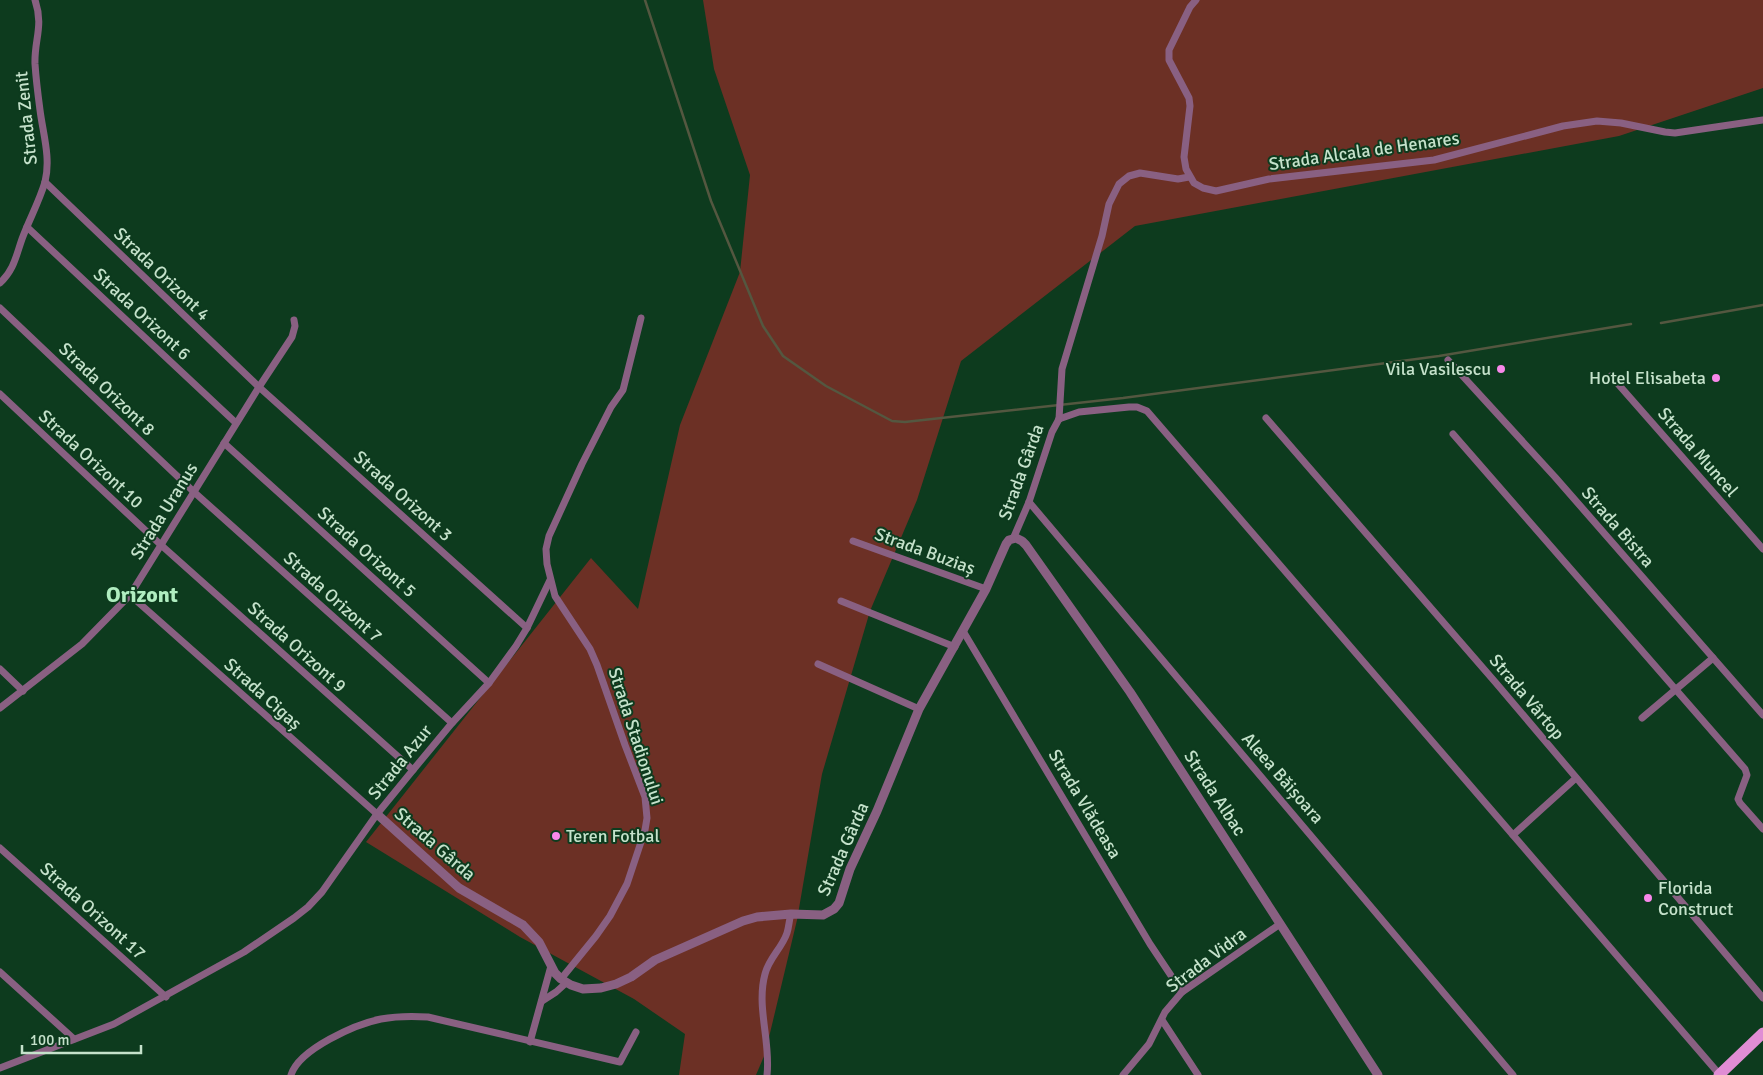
<svg xmlns="http://www.w3.org/2000/svg" width="1763" height="1075" viewBox="0 0 1763 1075" font-family="Signika,sans-serif">
<style>
.green{fill:#6c3025}
.lines{fill:none;stroke-linecap:round;stroke-linejoin:round}
.stream{stroke:#545740;stroke-width:2.5}
.minor{stroke:#896082;stroke-width:7}
.tertiary{stroke:#896082;stroke-width:9}
.primary{stroke:#e08dd4;stroke-width:11}
.poi-dot{fill:#f888ea;stroke:#0d3b1e;stroke-width:2}
.labels{text-anchor:middle;dominant-baseline:central;stroke-width:4;stroke-linejoin:round;paint-order:stroke}
.street-label{font-size:18px;fill:#c5e2cb;stroke:#0d3b1e}
.poi-label{font-size:18px;fill:#c5e2cb;stroke:#0d3b1e;text-anchor:end}
.district-label{font-size:22px;font-weight:bold;fill:#b0edc0;stroke:#0d3b1e}
</style>
<rect width="100%" height="100%" fill="#0d3b1e"/>
<!-- green -->
<path class="green" d="M703 0H1763V88L1619 136 1135 226 961 361 917 500 870 611 822 774 797 920 765 1054 756 1075H679L685 1034 634 999 520 937 366 842 591 558 638 609 680 425 740 272 750 175 714 69Z"/>
<g class="lines">
<!-- stream -->
<g class="stream">
<path d="M645 0 711 201 763 326 783 356 826 386 892 421 905 422 1123 398 1439 356 1631 324"/>
<path d="M1661 323 1763 305"/>
</g>
<!-- minor -->
<g class="minor">
<path d="M1196 0 1190 7 1169 50V60L1189 98 1190 106 1184 157 1186 169 1194 183 1203 188 1216 191 1269 179 1434 160 1563 126 1597 121 1621 123 1665 132 1675 133 1763 120"/>
<path d="M45 182 259 387 527 628"/>
<path d="M27 227 236 423"/>
<path d="M0 283C14 270 16 256 22 239 29 220 39 202 45 182 51 158 43 134 40 110 38 95 36 79 35 64 34 40 44 26 35 0"/>
<path d="M0 308 194 492 452 723"/>
<path d="M1448 360 1555 477 1763 715"/>
<path d="M1611 376 1763 549"/>
<path d="M0 394 161 545 413 770"/>
<path d="M1266 418 1496 683 1763 998"/>
<path d="M1059 419 1079 412 1129 407H1137L1147 411 1720 1075"/>
<path d="M1059 419 1062 369 1102 236 1109 204 1119 184 1129 176 1140 173 1178 179 1189 177"/>
<path d="M1453 434 1745 769 1747 775 1738 799 1740 803 1763 829"/>
<path d="M224 443 489 683"/>
<path d="M1029 502 1513 1075"/>
<path d="M1013 539 1029 502 1052 432 1059 419"/>
<path d="M853 541 986 589"/>
<path d="M130 595 377 814"/>
<path d="M841 601 955 647"/>
<path d="M963 631 1150 944 1182 992"/>
<path d="M818 664 919 709"/>
<path d="M0 669 23 691"/>
<path d="M0 708 82 644 130 595 259 387 292 337 295 326 294 320"/>
<path d="M1642 718 1713 658"/>
<path d="M1513 835 1576 778"/>
<path d="M0 848 166 997"/>
<path d="M0 972 74 1039"/>
<path d="M561 979 596 936 610 916 627 884 645 830 647 818 645 797 625 745 597 665 590 649 555 596 547 564 546 549 549 536 582 464 611 407 623 390 641 318"/>
<path d="M542 1001 556 992 566 983"/>
<path d="M1162 1020 1198 1075"/>
<path d="M530 1042 551 966"/>
<path d="M0 1068 114 1024 244 952 294 918 308 907 322 892 377 814 413 770 452 723 489 683 516 646 527 628 550 580"/>
<path d="M291 1075C299 1049 356 1024 381 1019 397 1016 412 1016 428 1017L620 1062 636 1032"/>
<path d="M767 1075C771 1042 756 1007 765 974 769 958 782 948 787 933 789 927 789 920 791 914"/>
<path d="M1123 1075 1149 1044 1165 1012 1182 992 1280 924"/>
</g>
<!-- tertiary -->
<path class="tertiary" d="M377 814 459 888 523 925 539 942 555 973 561 979 571 985 583 989 601 988 616 984 631 977 655 960 743 921 757 917 791 914 823 915 834 909 839 903 850 869 877 811 919 709 986 589 1006 544 1009 540 1016 538 1022 541 1026 545 1130 692 1378 1075"/>
<!-- primary -->
<path class="primary" d="M1719 1075 1763 1033"/>
</g>
<!-- markers -->
<g class="poi-dot">
<circle cx="1501" cy="369" r="5"/>
<circle cx="1716" cy="378" r="5"/>
<circle cx="556" cy="836" r="5"/>
<circle cx="1648" cy="898" r="5"/>
</g>
<g class="labels">
<!-- street labels -->
<g class="street-label">
<text transform="translate(26 118) rotate(-96)">Strada Zenit</text>
<text transform="translate(1364 151) rotate(-8)">Strada Alcala de Henares</text>
<text transform="translate(162 274) rotate(44)">Strada Orizont 4</text>
<text transform="translate(142 314) rotate(43)">Strada Orizont 6</text>
<text transform="translate(107 389) rotate(44)">Strada Orizont 8</text>
<text transform="translate(1698 452) rotate(49)">Strada Muncel</text>
<text transform="translate(91 459) rotate(43)">Strada Orizont 10</text>
<text transform="translate(1021 472) rotate(-70)">Strada Gârda</text>
<text transform="translate(403 496) rotate(42)">Strada Orizont 3</text>
<text transform="translate(164 511) rotate(-58)">Strada Uranus</text>
<text transform="translate(1618 527) rotate(49)">Strada Bistra</text>
<text transform="translate(925 551) rotate(20)">Strada Buziaș</text>
<text transform="translate(367 552) rotate(42)">Strada Orizont 5</text>
<text transform="translate(333 597) rotate(42)">Strada Orizont 7</text>
<text transform="translate(297 647) rotate(42)">Strada Orizont 9</text>
<text transform="translate(263 694) rotate(42)">Strada Cigaș</text>
<text transform="translate(1527 697) rotate(50)">Strada Vârtop</text>
<text transform="translate(636 736) rotate(72)">Strada Stadionului</text>
<text transform="translate(400 762) rotate(-51)">Strada Azur</text>
<text transform="translate(1283 778) rotate(49)">Aleea Băișoara</text>
<text transform="translate(1215 793) rotate(57)">Strada Albac</text>
<text transform="translate(1085 804) rotate(59)">Strada Vlădeasa</text>
<text transform="translate(435 844) rotate(41)">Strada Gârda</text>
<text transform="translate(843 849) rotate(-66)">Strada Gârda</text>
<text transform="translate(93 911) rotate(42)">Strada Orizont 17</text>
<text transform="translate(1206 960) rotate(-37)">Strada Vidra</text>
</g>
<!-- poi labels -->
<g class="poi-label">
<text x="1491" y="369">Vila Vasilescu</text>
<text x="1706" y="378">Hotel Elisabeta</text>
<text x="566" y="836" text-anchor="start">Teren Fotbal</text>
<text x="1658" y="888" text-anchor="start">Florida<tspan x="1658" dy="21">Construct</tspan></text>
</g>
<!-- district labels -->
<g class="district-label">
<text x="142" y="594">Orizont</text>
</g>
</g>
<!-- scale -->
<path d="M22 1045v8h119v-8" fill="none" stroke="#c5e2cb" stroke-width="2.5"/>
<text x="30" y="1045" font-size="15" fill="#c5e2cb" stroke="#0d3b1e" stroke-width="4" paint-order="stroke">100 m</text>
</svg>
